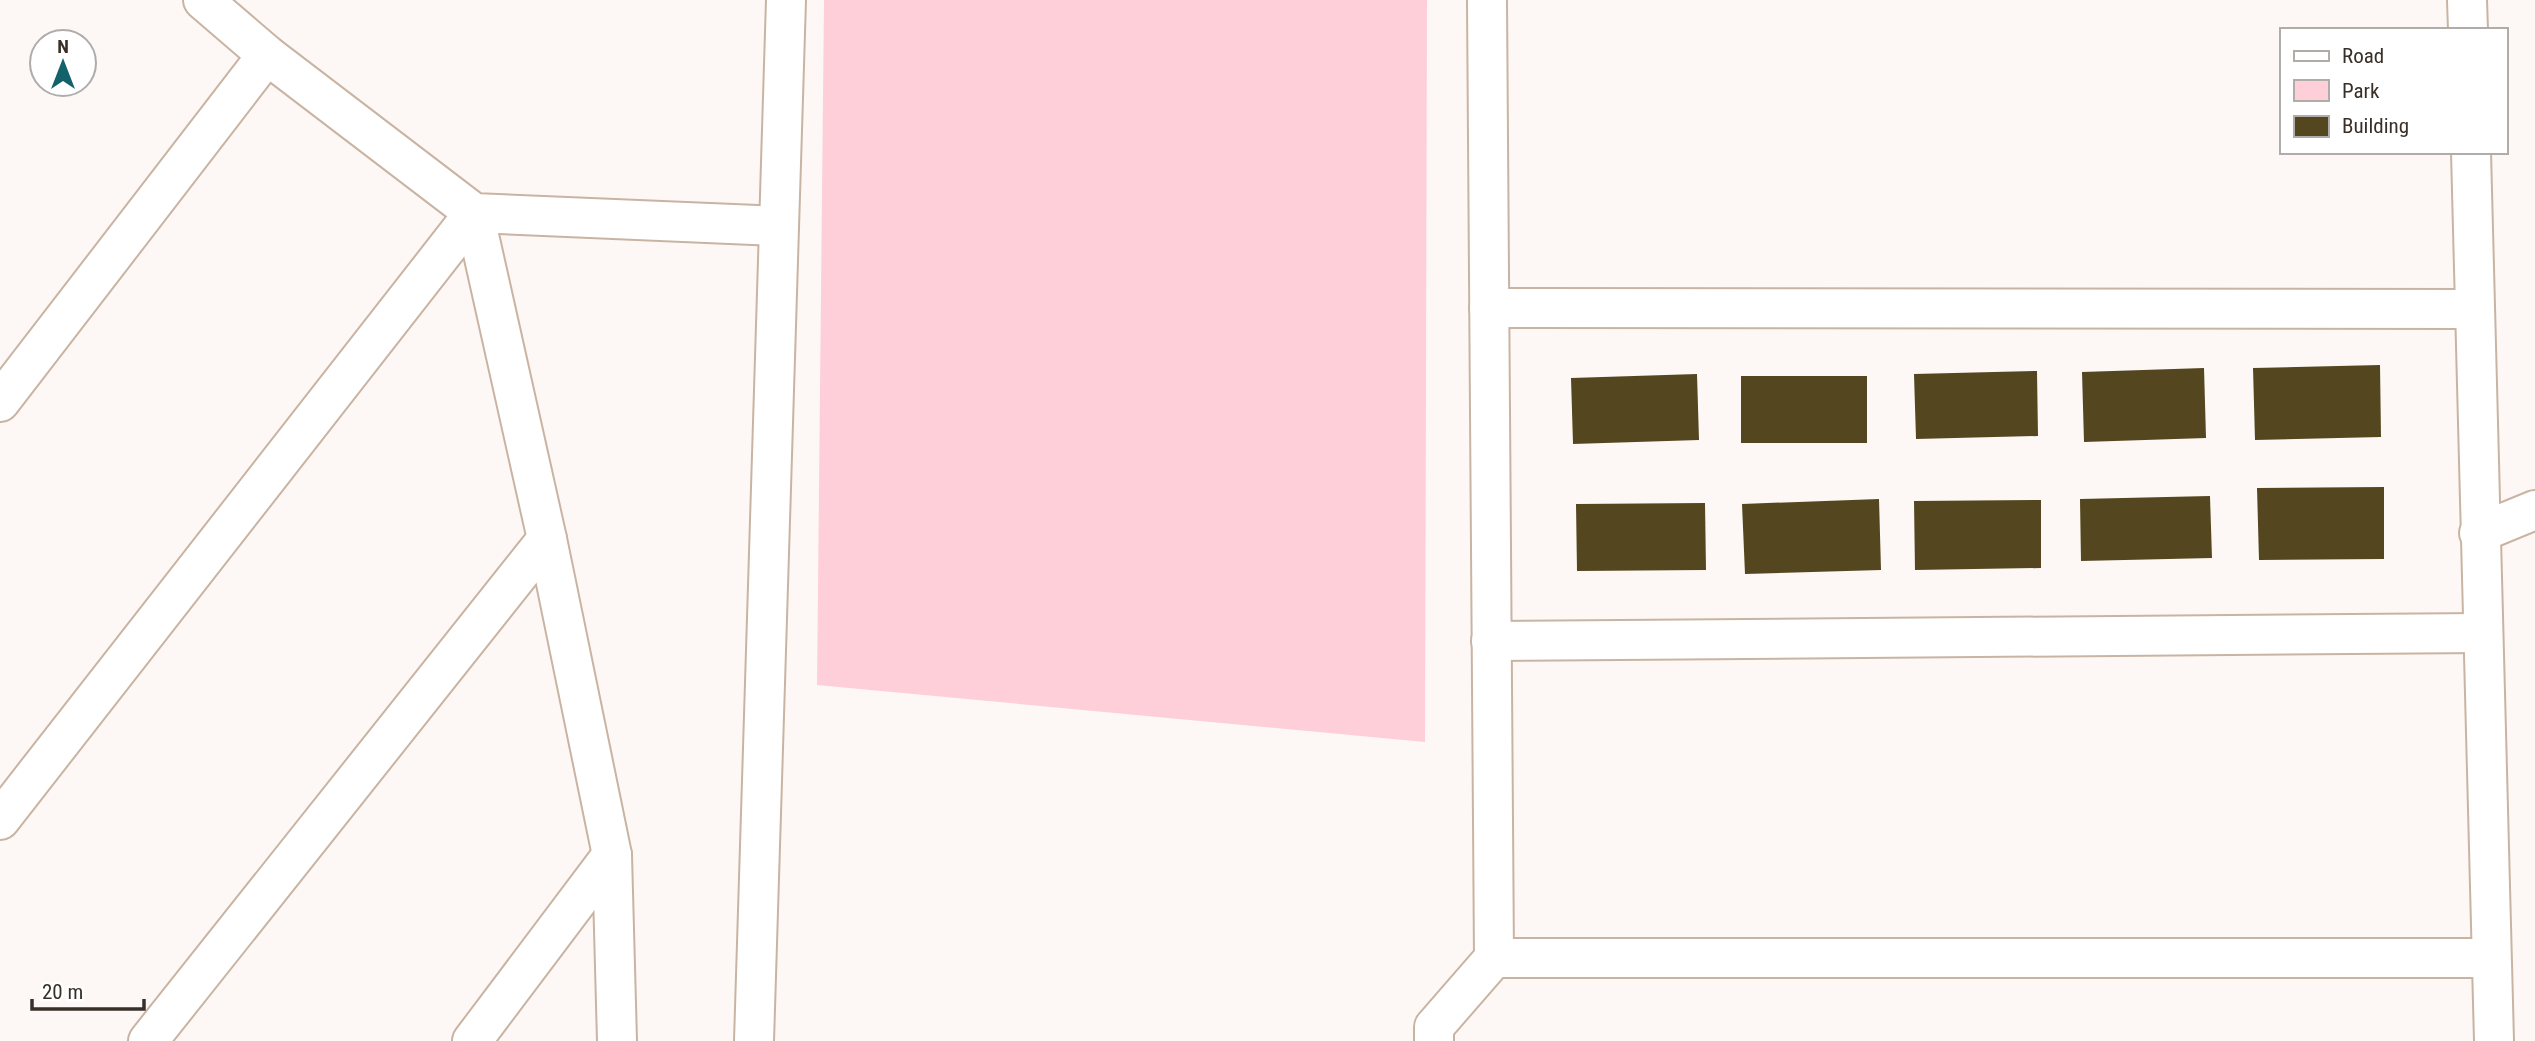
<svg xmlns="http://www.w3.org/2000/svg" width="2535" height="1041" viewBox="0 0 2535 1041" font-family="'Roboto Condensed',sans-serif">
<style>
.green{fill:#fecfd9}
.building{fill:#54471f}
.lines{fill:none;stroke-linecap:round;stroke-linejoin:round}
.street-casing{stroke:#c9b4a3;stroke-width:42}
.secondary-casing{stroke:#c9b4a3;stroke-width:42}
.street{stroke:#fff;stroke-width:38}
.secondary{stroke:#fff;stroke-width:38}
</style>
<rect width="100%" height="100%" fill="#fdf8f5"/>
<!-- green -->
<path class="green" d="M824 0H1427L1425 742 817 685Z"/>
<!-- building -->
<g class="building">
<path d="M2380 365 2381 437 2255 440 2253 368Z"/>
<path d="M2204 368 2206 438 2084 442 2082 372Z"/>
<path d="M2037 371 2038 436 1916 439 1914 374Z"/>
<path d="M1697 374 1699 440 1573 444 1571 378Z"/>
<rect x="1741" y="376" width="126" height="67"/>
<path d="M2384 487V559L2259 560 2257 488Z"/>
<path d="M2210 496 2212 558 2081 561 2080 499Z"/>
<path d="M1879 499 1881 570 1745 574 1742 504Z"/>
<path d="M2041 500V568L1915 570 1914 501Z"/>
<path d="M1705 503 1706 570 1577 571 1576 504Z"/>
</g>
<g class="lines">
<!-- street casing -->
<g class="street-casing">
<g id="street">
<path d="M203 0 267 55 474 213 779 226"/>
<path d="M1487 0 1494 958"/>
<path d="M474 213 547 539 612 855 617 1041"/>
<path d="M1489 308 2474 309"/>
<path d="M0 402 267 55"/>
<path d="M2479 533 2535 510"/>
<path d="M1491 641 2482 633"/>
<path d="M0 820 474 213"/>
<path d="M148 1041 547 539"/>
<path d="M472 1041 612 855"/>
<path d="M1434 1041V1027L1494 958H2491"/>
</g>
</g>
<!-- secondary casing -->
<g class="secondary-casing">
<g id="secondary">
<path d="M2467 0 2468 30"/>
<path d="M2471 152 2494 1041"/>
<path d="M754 1041 786 0"/>
</g>
</g>
<!-- street -->
<use href="#street" class="street"/>
<!-- secondary -->
<use href="#secondary" class="secondary"/>
</g>
<!-- legend -->
<rect x="2280" y="28" width="228" height="126" fill="#ffffff" stroke="#afaca9" stroke-width="2"/>
<rect x="2294" y="51" width="35" height="10" fill="#ffffff" stroke="#afaca9" stroke-width="2"/>
<text x="2342" y="63" font-size="21" fill="#382f28">Road</text>
<rect x="2294" y="80" width="35" height="21" fill="#fecfd9" stroke="#afaca9" stroke-width="2"/>
<text x="2342" y="98" font-size="21" fill="#382f28">Park</text>
<rect x="2294" y="116" width="35" height="21" fill="#54471f" stroke="#afaca9" stroke-width="2"/>
<text x="2342" y="133" font-size="21" fill="#382f28">Building</text>
<!-- north arrow -->
<g transform="translate(63 63)"><circle r="33" fill="#ffffff" stroke="#afaca9" stroke-width="2"/>
<path d="M0-5L12 26L0 18L-12 26Z" fill="#13616b"/>
<text y="-10" font-size="19" font-weight="bold" text-anchor="middle" fill="#382f28">N</text>
</g>
<!-- scale -->
<path d="M32 999v10h112v-10" fill="none" stroke="#382f28" stroke-width="3.5"/>
<text x="42" y="999" font-size="21" fill="#382f28" stroke="#ffffff" stroke-width="5" paint-order="stroke">20 m</text>
</svg>
